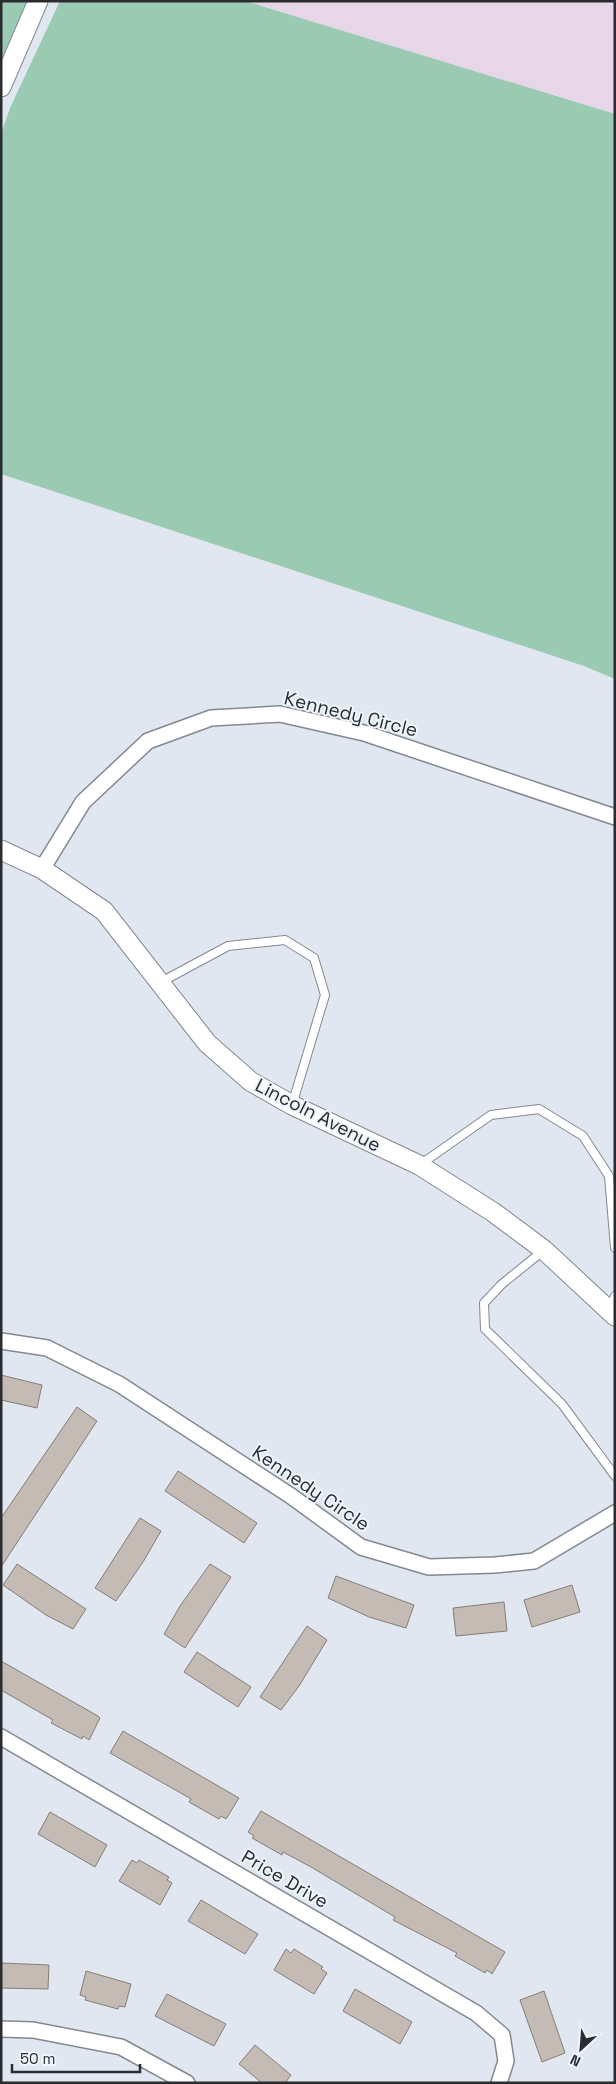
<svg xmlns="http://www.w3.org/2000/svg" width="616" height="2084" viewBox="0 0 616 2084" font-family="'Space Grotesk',sans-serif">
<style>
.industrial{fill:#e7d6e8}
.green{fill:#9acab1}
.building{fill:#c5bbb5;stroke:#867d77}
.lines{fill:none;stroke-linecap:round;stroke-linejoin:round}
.service-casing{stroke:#828991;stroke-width:10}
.minor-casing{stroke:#828991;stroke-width:18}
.tertiary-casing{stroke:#828991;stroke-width:21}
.service{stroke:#fff;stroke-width:8}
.minor{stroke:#fff;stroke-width:15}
.tertiary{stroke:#fff;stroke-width:19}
.labels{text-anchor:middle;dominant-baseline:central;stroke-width:4;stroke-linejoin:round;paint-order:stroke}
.street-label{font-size:19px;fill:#2a2c30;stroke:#edf5fd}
</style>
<rect width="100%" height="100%" fill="#e0e7f0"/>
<!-- industrial -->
<path class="industrial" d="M245 1H615V114Z"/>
<!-- green -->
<g class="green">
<path d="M1 1H38L1 87Z"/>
<path d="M60 1H245L615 114V679L584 666 1 474V134L10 108Z"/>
</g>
<!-- building -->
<g class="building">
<path d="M1 1375 42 1385 37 1408 1 1400Z"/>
<path d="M77 1407 97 1421 1 1567V1518Z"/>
<path d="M178 1471 257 1523 244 1543 165 1491Z"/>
<path d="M140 1518 161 1531 143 1562 116 1601 95 1588Z"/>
<path d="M17 1564 86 1609 73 1629 46 1615 3 1585Z"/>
<path d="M210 1564 231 1577 185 1648 164 1634 180 1606Z"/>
<path d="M336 1576 414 1605 406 1628 369 1617 328 1598Z"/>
<path d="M572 1585 580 1612 532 1627 524 1600Z"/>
<path d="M504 1602 507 1631 456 1636 453 1608Z"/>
<path d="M307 1626 327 1640 299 1686 281 1710 260 1697Z"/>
<path d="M197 1652 251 1687 238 1707 184 1672Z"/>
<path d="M1 1661 98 1716 100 1718 89 1740 83 1736 82 1739 51 1723 53 1720 1 1690Z"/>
<path d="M123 1731 239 1798 226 1819 221 1816 219 1819 189 1802 191 1799 186 1796 110 1753Z"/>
<path d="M261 1811 505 1952 492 1974 487 1970 485 1973 455 1956 457 1953 393 1920 395 1917 311 1867 283 1852 282 1855 252 1838 254 1836 248 1832Z"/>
<path d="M50 1812 107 1845 95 1867 38 1834Z"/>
<path d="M132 1860 137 1863 139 1860 169 1877 167 1880 172 1883 160 1905 119 1881Z"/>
<path d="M201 1900 258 1934 245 1954 188 1921Z"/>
<path d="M286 1949 291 1953 294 1949 323 1967 321 1969 327 1973 314 1994 274 1970Z"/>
<path d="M1 1963 49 1965 48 1989 1 1988Z"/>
<path d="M86 1971 131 1984 125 2007 119 2006 118 2009 85 2000 86 1997 80 1995Z"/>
<path d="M355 1989 412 2022 400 2044 343 2011Z"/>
<path d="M544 1991 565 2053 542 2062 520 2000Z"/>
<path d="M167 1994 226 2024 214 2046 155 2016Z"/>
<path d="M255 2045 291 2075 285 2083H262L239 2064Z"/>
</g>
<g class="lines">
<!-- service casing -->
<g class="service-casing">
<g id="service">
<path d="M161 982 228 946 285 940 314 958 325 995 292 1105"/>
<path d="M421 1164 491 1115 539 1109 583 1136 609 1176 615 1248"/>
<path d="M544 1250 502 1284 484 1303 485 1329 562 1404 615 1476"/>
<path d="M609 1309 615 1296"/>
</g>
</g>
<!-- minor casing -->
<g class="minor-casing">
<g id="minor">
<path d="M42 869 83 802 148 741 211 718 280 714 364 733 615 817"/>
<path d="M1 1341 47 1348 119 1384 291 1496 361 1547 429 1567 495 1565 534 1561 615 1513"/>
<path d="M1 1737 476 2013 502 2035 506 2061 499 2083"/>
<path d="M1 2029 33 2030 121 2047 187 2083"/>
</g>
</g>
<!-- tertiary casing -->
<g class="tertiary-casing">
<g id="tertiary">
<path d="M1 87 38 1"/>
<path d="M1 850 42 869 104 911 207 1043 250 1081 292 1105 419 1165 493 1212 544 1250 615 1316"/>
</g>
</g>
<!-- service -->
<use href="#service" class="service"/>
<!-- minor -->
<use href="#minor" class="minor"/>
<!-- tertiary -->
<use href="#tertiary" class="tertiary"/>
</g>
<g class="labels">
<!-- street labels -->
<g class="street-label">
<text transform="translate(351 714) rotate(14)">Kennedy Circle</text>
<text transform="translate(318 1115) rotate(27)">Lincoln Avenue</text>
<text transform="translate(311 1488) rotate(34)">Kennedy Circle</text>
<text transform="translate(285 1879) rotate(30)">Price Drive</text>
</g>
</g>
<!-- border -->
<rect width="616" height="2084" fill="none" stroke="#2a2c30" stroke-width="5"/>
<!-- north arrow -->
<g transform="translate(581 2049) rotate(206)" stroke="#edf5fd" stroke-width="4" paint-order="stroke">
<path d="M0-4L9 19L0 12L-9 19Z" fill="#2a2c30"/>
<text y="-8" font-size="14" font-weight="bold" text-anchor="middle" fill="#2a2c30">N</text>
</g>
<!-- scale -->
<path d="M12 2064v8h128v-8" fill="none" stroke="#2a2c30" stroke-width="2.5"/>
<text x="20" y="2064" font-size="15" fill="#2a2c30" stroke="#edf5fd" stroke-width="4" paint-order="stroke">50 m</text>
</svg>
